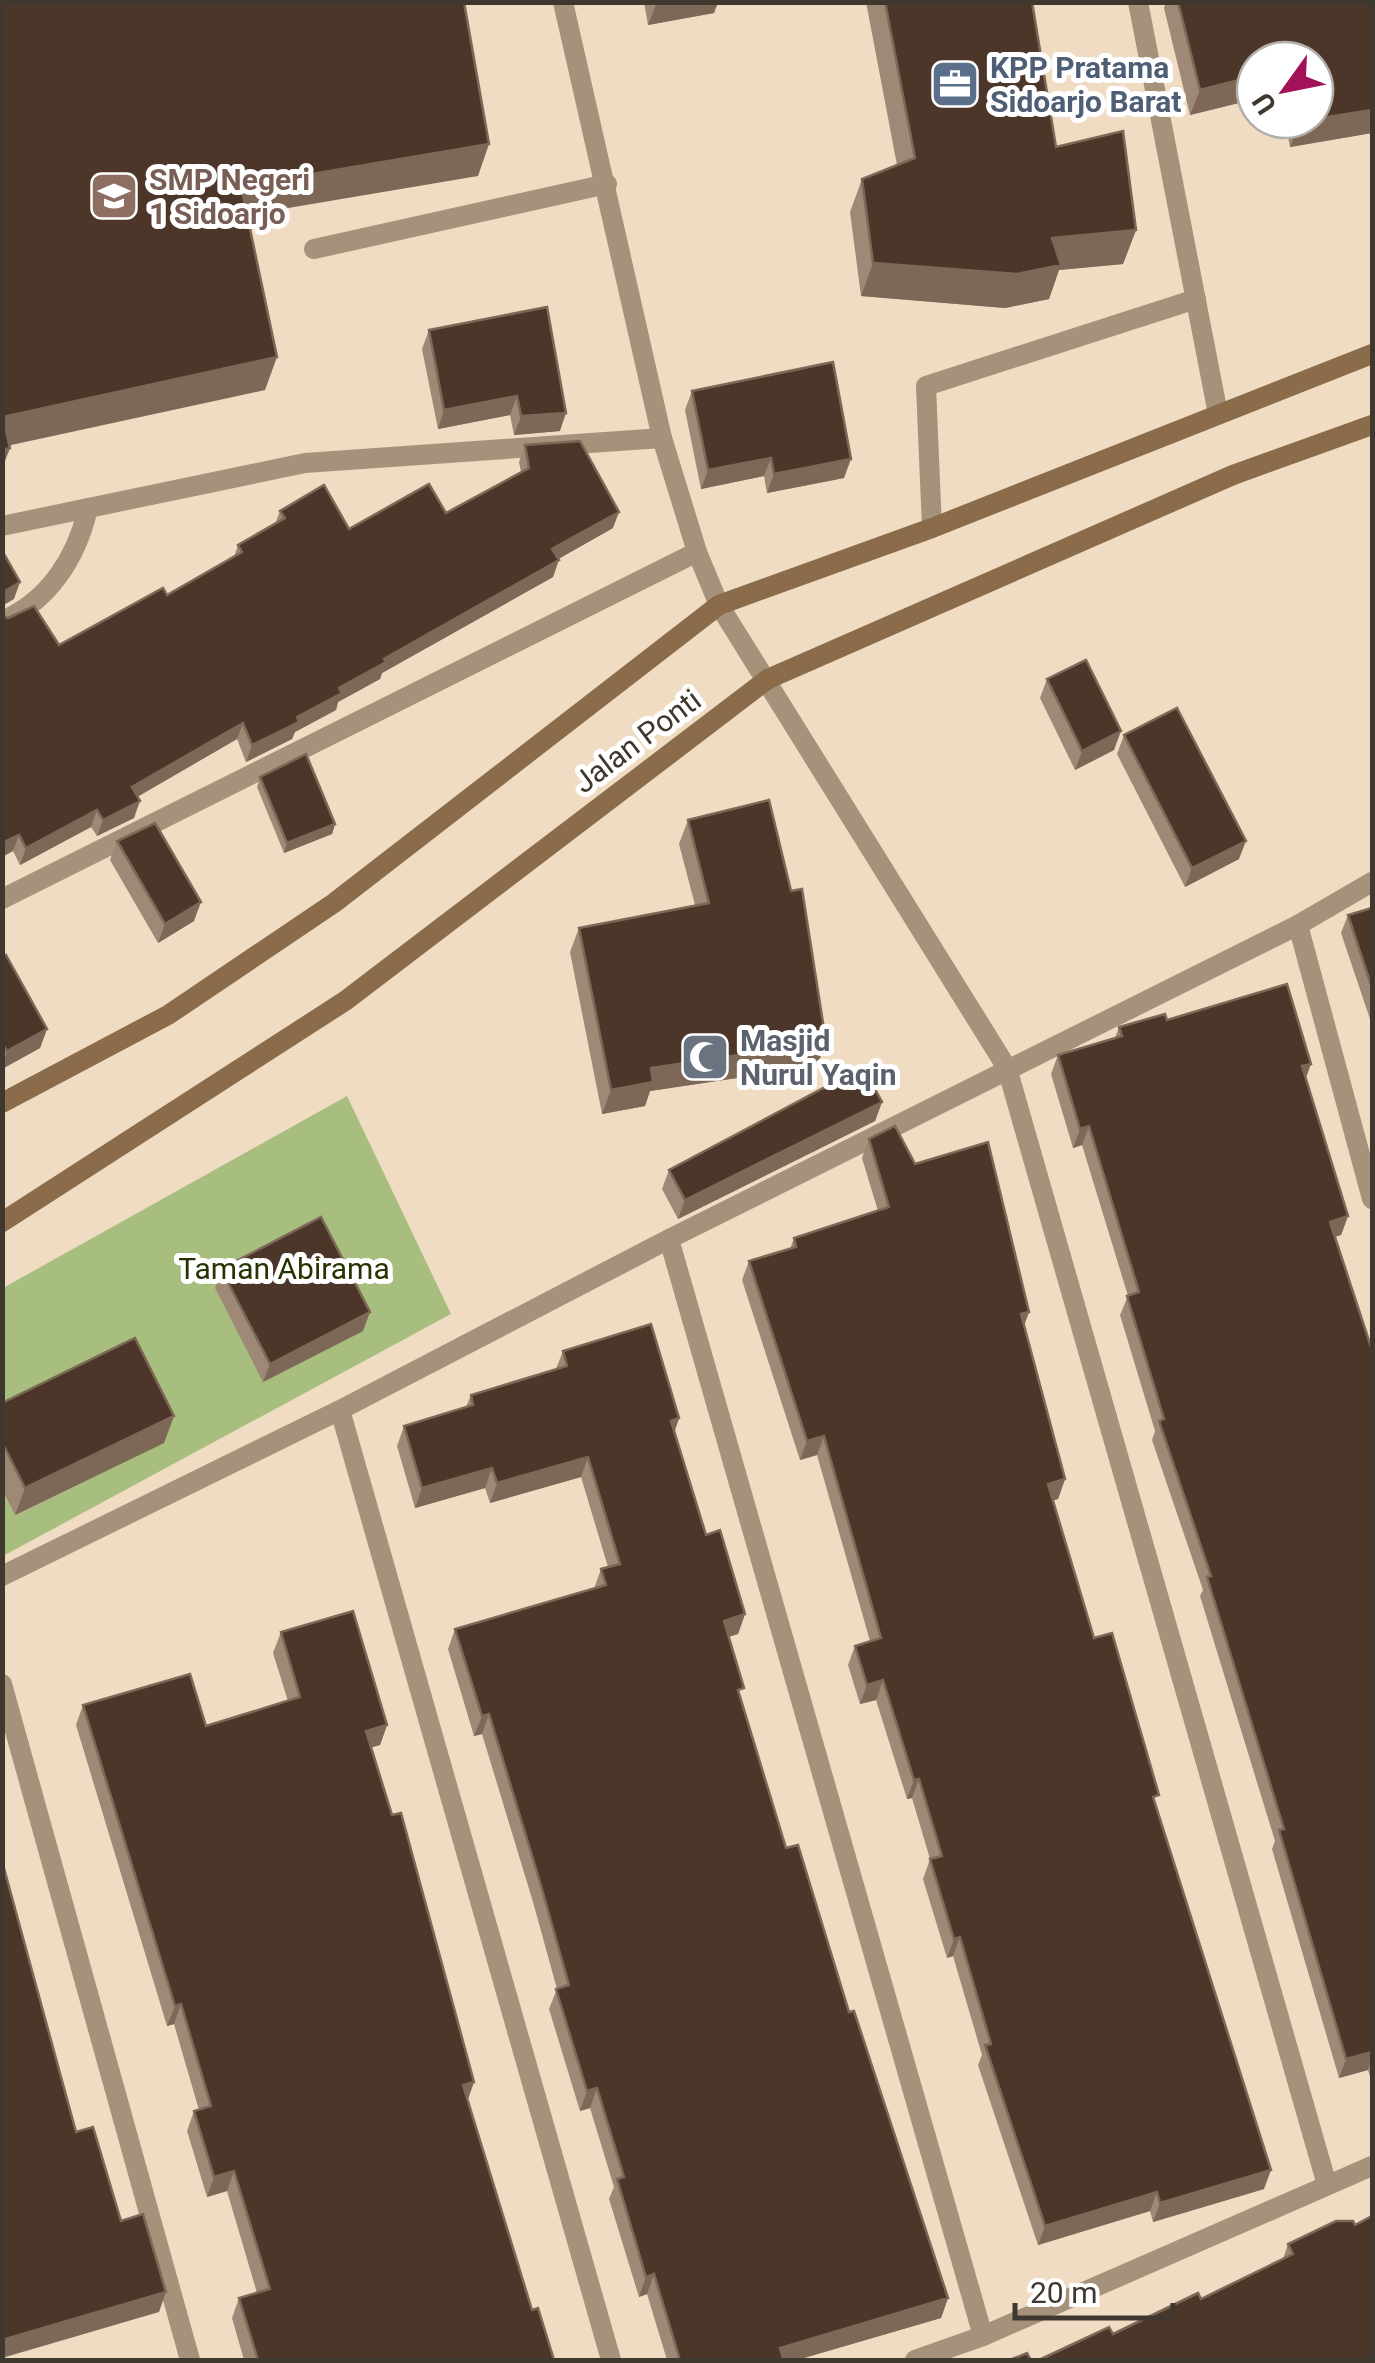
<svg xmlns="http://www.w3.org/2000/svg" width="1375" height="2363" viewBox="0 0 1375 2363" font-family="Roboto,sans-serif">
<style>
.green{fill:#a8be7f}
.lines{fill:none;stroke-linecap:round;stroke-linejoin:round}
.lane{stroke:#a6927b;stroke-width:20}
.street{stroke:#a6927b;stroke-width:20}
.secondary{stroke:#8a6c4a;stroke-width:20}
.wall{fill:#9e8976}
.shaded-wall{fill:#7d6857}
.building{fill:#4c3629;stroke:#7d6857;stroke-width:2.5}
.labels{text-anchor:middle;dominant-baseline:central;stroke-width:10;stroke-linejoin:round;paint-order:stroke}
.service-label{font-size:30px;font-weight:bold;fill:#4e5e75;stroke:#fff;text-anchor:start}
.education-label{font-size:30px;font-weight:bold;fill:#785e54;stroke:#fff;text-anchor:start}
.street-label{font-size:30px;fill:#3f382e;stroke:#fff}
.worship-label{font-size:30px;font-weight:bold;fill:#5b616d;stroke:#fff;text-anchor:start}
.park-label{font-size:30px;fill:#263302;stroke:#fff}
</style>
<rect width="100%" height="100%" fill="#efdcc3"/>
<!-- green -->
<path class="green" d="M347 1096 451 1314 3 1556V1288Z"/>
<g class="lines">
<!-- lane -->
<g class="lane">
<path d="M563 2 662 438"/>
<path d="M1138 2 1218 414"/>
<path d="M314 249 607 184"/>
<path d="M932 528 926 386 1196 299"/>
</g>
<!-- street -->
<g class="street">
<path d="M2 526 305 463 662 438 697 552 719 605 1007 1068 1327 2185"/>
<path d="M2 621C49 601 77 557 88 508"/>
<path d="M2 899 697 552"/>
<path d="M1298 925 1372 1199"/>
<path d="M669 1239 983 2336"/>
<path d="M340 1410 611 2360"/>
<path d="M2 1576 340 1410 669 1239 1298 925 1372 882"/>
<path d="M2 1684 190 2360"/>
<path d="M915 2360 983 2336 1372 2166"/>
</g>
<!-- secondary -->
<g class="secondary">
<path d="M2 1103 168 1015 334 903 719 605 932 528 1372 354"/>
<path d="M2 1222 345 1001 768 679 1233 475 1372 425"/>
</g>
</g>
<!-- wall -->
<g class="wall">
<path d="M644 2H718L714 13 648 25Z"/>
<path d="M866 2H1032L1056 147 1136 230 1123 264 1059 270 1049 299 1005 308 861 296 850 212 862 179 897 165Z"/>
<path d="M1166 2H1372V133L1290 147 1285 120H1315V60H1255V99L1190 115 1164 8Z"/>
<path d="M547 307 560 431 514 435 510 415 438 429 422 349 429 330Z"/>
<path d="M692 391 844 478 767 493 764 476 701 489 685 410Z"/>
<path d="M525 445 613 528 558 559 553 577 382 673 380 679 338 702 336 710 295 732 292 739 246 762 237 739 137 797 134 818 97 836 91 827 20 865 13 851 2 857V615L59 645 167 595 234 557 238 545 275 524 280 511 349 529 446 513 521 472 519 462Z"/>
<path d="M1047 679 1114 750 1075 770 1040 698Z"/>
<path d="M1124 735 1239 859 1185 887 1117 754Z"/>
<path d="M260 777 335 824 332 834 284 853 257 787Z"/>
<path d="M688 820 826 1042 817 1066 650 1091 645 1106 602 1114 570 952 579 928 695 905 679 844Z"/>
<path d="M117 841 194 921 158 943 110 860Z"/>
<path d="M1372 908V1025L1341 933 1348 915Z"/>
<path d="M2 957 47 1029 40 1048 2 1069Z"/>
<path d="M1167 1020 1306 1078 1348 1216 1341 1235 1335 1237 1372 1350V2083L1368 2070 1339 2078 1272 1849 1275 1841 1200 1596 1203 1590 1152 1440 1155 1431 1120 1315 1128 1296 1082 1145 1073 1148 1051 1074 1058 1055 1115 1038 1119 1027Z"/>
<path d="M882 1102 875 1121 678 1219 662 1189 669 1170Z"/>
<path d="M869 1139 915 1164 1029 1312 1024 1325 1065 1479 1058 1499 1053 1500 1094 1638 1156 1805 1264 2189 1153 2222 1150 2211 1038 2245 978 2065 982 2055 953 1956 947 1958 923 1879 930 1859 912 1798 907 1799 876 1700 860 1704 848 1665 855 1646 870 1641 817 1455 800 1460 742 1280 749 1261 790 1249 794 1238 878 1211 862 1158Z"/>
<path d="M221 1269 363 1331 263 1382 215 1288Z"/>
<path d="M563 1351 679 1418 675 1431 706 1535 745 1614 738 1634 729 1637 740 1699 786 1848 849 2012 948 2298 941 2318 797 2360H667L647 2294 639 2297 609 2199 614 2187 590 2108 580 2111 549 2009 557 1989 533 1902 482 1734 474 1736 448 1649 455 1629 594 1589 601 1569 608 1567 581 1477 490 1503 485 1488 415 1508 397 1446 404 1426 466 1407 471 1395 556 1369Z"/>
<path d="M2 1403 164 1443 15 1515 2 1489Z"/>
<path d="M281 1632 387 1725 380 1745 371 1747 474 2082 467 2101 532 2310 554 2360H244L232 2318 239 2298 257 2293 227 2191 207 2197 187 2131 194 2111 199 2110 174 2024 167 2026 76 1725 83 1705 206 1726 288 1701 273 1653Z"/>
<path d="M1355 2225 1372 2360 1113 2334 1201 2299 1283 2259 1288 2244Z"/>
</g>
<!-- shaded-wall -->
<g class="shaded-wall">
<path d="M657 2H718L714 13 648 25Z"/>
<path d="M1255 76V99L1190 115 1200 90Z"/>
<path d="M1372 110V133L1290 147 1299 122Z"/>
<path d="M489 144 478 176 229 218 241 186Z"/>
<path d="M1136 230 1123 264 1059 270 1049 299 1005 308 861 296 873 263 1052 238Z"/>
<path d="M277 357 265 390 2 447 3 417Z"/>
<path d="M517 396 510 415 438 429 444 410Z"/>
<path d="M566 413 560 431 514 435 521 416Z"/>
<path d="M10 448 2 469V450Z"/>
<path d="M771 458 764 476 701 489 708 470Z"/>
<path d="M851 459 844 478 767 493 774 474Z"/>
<path d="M619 512 613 528 546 566 552 549Z"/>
<path d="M559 560 553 577 382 673 380 679 338 702 336 710 295 732 292 739 246 762 252 745 297 717 384 659Z"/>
<path d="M20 582 14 599 2 606V593Z"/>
<path d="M243 723 237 739 125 804 132 787Z"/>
<path d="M1121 731 1114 750 1075 770 1082 751Z"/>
<path d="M140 801 134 818 97 836 103 820Z"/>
<path d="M97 810 91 827 20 865 26 848Z"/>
<path d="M335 824 332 834 284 853 287 843Z"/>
<path d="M19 835 13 851 2 857V843Z"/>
<path d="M1246 841 1239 859 1185 887 1192 868Z"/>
<path d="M201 902 194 921 158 943 165 924Z"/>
<path d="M47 1029 40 1048 2 1069 7 1051Z"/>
<path d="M826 1042 817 1066 650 1091 645 1106 602 1114 611 1090 651 1068Z"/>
<path d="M1311 1064 1304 1083 1302 1066Z"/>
<path d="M882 1102 875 1121 678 1219 685 1200Z"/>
<path d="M1089 1126 1082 1145 1073 1148 1080 1129Z"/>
<path d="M1348 1216 1341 1235 1323 1240 1330 1222Z"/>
<path d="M370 1312 363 1331 263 1382 270 1364Z"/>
<path d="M1029 1312 1022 1331 1021 1314Z"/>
<path d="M174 1416 164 1443 15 1515 25 1488Z"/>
<path d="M679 1418 672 1438 671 1421Z"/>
<path d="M824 1436 817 1455 800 1460 807 1441Z"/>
<path d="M588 1457 581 1477 490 1503 497 1483Z"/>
<path d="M492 1468 485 1488 415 1508 422 1488Z"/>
<path d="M1065 1479 1058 1499 1041 1504 1048 1484Z"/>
<path d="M745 1614 738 1634 717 1640 724 1621Z"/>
<path d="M883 1680 876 1700 860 1704 867 1685Z"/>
<path d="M489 1714 482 1734 474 1736 482 1716Z"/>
<path d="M387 1725 380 1745 359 1751 366 1731Z"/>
<path d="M919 1779 912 1798 907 1799 914 1780Z"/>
<path d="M960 1937 953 1956 947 1958 954 1939Z"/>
<path d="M181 2004 174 2024 167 2026 175 2006Z"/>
<path d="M1372 2052V2058L1368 2070 1339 2078 1346 2059Z"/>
<path d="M474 2082 467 2102 463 2085Z"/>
<path d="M597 2088 590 2108 580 2111 587 2091Z"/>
<path d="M1271 2170 1264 2189 1153 2222 1160 2203Z"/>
<path d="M234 2171 227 2191 207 2197 214 2177Z"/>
<path d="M1157 2192 1150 2211 1038 2245 1045 2226Z"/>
<path d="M654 2274 647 2294 639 2297 646 2277Z"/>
<path d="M166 2292 159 2312 2 2358V2340Z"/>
<path d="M948 2298 941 2318 797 2360H775L780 2348Z"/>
</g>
<!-- building -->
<g class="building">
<path d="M2 2H464L489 144 241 186 277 357 3 417 10 448 2 450Z"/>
<path d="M885 2H1032L1056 147 1123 131 1136 230 1052 238 1061 265 1017 274 873 263 862 179 915 158Z"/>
<path d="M1178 2H1372V110L1315 119V60H1255V76L1200 90Z"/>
<path d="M547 307 566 413 521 416 517 396 444 410 429 330Z"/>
<path d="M833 362 851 459 774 474 771 458 708 470 692 391Z"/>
<path d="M580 441 619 512 552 549 559 560 384 659 386 662 339 688 342 693 297 717 299 722 252 745 243 723 132 787 140 801 103 820 97 810 26 848 19 835 2 843V615L8 618 34 606 59 645 163 588 167 595 242 552 238 545 285 518 280 511 324 485 349 529 429 484 446 513 529 468 525 445Z"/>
<path d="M3 552 20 582 2 593V553Z"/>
<path d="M1086 660 1121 731 1082 751 1047 679Z"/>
<path d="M1177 708 1246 841 1192 868 1124 735Z"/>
<path d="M306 754 335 824 287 843 260 777Z"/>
<path d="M769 800 791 891 802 889 826 1042 651 1068 653 1082 611 1090 579 928 709 903 688 820Z"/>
<path d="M155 823 201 902 165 924 117 841Z"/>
<path d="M1372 908V988L1348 915Z"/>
<path d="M6 955 47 1029 7 1051 2 1043V957Z"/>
<path d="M1287 984 1311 1064 1302 1066 1348 1216 1330 1222 1372 1350V2052L1346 2059 1279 1830 1284 1829 1207 1577 1211 1576 1159 1421 1164 1419 1127 1296 1139 1292 1089 1126 1080 1129 1058 1055 1122 1036 1119 1027 1165 1014 1167 1020Z"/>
<path d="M863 1067 882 1102 685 1200 669 1170Z"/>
<path d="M895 1126 915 1164 988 1142 1029 1312 1021 1314 1065 1479 1048 1484 1094 1638 1112 1633 1159 1795 1153 1797 1271 2170 1160 2203 1157 2192 1045 2226 985 2045 991 2044 960 1937 954 1939 930 1859 942 1856 919 1779 914 1780 883 1680 867 1685 855 1646 881 1638 824 1436 807 1441 749 1261 796 1247 794 1238 889 1207 869 1139Z"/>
<path d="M321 1217 370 1312 270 1364 221 1269Z"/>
<path d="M651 1324 679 1418 671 1421 706 1535 720 1530 745 1614 724 1621 744 1688 738 1690 786 1848 798 1845 849 2012 854 2011 948 2298 780 2348 783 2358 775 2360H680L654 2274 646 2277 617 2179 624 2177 597 2088 587 2091 556 1989 569 1985 540 1882 489 1714 482 1716 455 1629 606 1585 601 1569 620 1564 588 1457 497 1483 492 1468 422 1488 404 1426 473 1405 471 1395 567 1366 563 1351Z"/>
<path d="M135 1338 174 1416 25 1488 2 1442V1403Z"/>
<path d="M353 1611 387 1725 366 1731 392 1815 401 1813 474 2082 463 2085 532 2310 538 2308 554 2360H258L239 2298 270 2289 234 2171 214 2177 194 2111 211 2106 181 2004 175 2006 83 1705 190 1674 206 1726 300 1697 281 1632Z"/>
<path d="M2 1861 76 2132 93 2127 121 2221 143 2214 166 2292 2 2340Z"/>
<path d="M1372 2216V2360H1039L1109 2327 1113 2334 1198 2293 1201 2299 1293 2254 1288 2244 1336 2221H1353L1355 2225Z"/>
<path d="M1027 2353 1031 2360H1010Z"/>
</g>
<!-- icons -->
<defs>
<g id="office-square" transform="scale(2.5)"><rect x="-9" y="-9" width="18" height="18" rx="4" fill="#5c6f8a" stroke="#fff"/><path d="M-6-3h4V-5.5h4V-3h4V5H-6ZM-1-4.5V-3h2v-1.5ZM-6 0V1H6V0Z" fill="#fff"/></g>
<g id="school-square" transform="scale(2.5)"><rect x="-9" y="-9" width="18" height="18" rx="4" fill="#8d6e63" stroke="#fff"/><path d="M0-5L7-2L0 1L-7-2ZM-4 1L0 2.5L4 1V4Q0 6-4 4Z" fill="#fff"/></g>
<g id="mosque-square" transform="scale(2.5)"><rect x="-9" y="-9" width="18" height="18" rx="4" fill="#6b7280" stroke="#fff"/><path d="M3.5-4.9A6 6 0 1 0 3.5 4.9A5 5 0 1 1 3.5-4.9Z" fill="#fff"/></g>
</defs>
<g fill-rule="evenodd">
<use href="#office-square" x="955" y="84"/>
<use href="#school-square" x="114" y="196"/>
<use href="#mosque-square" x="705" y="1057"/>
</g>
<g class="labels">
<!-- service labels -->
<g class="service-label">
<text x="990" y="67">KPP Pratama<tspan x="990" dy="34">Sidoarjo Barat</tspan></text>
</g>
<!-- education labels -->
<g class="education-label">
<text x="149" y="179">SMP Negeri<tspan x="149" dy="34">1 Sidoarjo</tspan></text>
</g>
<!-- street labels -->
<g class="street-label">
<text transform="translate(637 741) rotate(-37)">Jalan Ponti</text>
</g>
<!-- worship labels -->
<g class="worship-label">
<text x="740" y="1040">Masjid<tspan x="740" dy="34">Nurul Yaqin</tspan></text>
</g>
<!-- park labels -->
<g class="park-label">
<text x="284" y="1268">Taman Abirama</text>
</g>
</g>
<!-- border -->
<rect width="1375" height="2363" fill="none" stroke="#3f382e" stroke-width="10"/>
<!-- north arrow -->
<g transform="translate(1285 90) rotate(237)"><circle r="48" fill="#ffffff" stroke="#b2afab" stroke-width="2.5"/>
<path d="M0-8L18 38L0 25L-18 38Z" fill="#a11259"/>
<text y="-15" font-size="28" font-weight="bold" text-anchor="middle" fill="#3f382e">U</text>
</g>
<!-- scale -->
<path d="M1015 2303v15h158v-15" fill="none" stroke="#3f382e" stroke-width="5"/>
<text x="1030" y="2303" font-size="30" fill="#3f382e" stroke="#ffffff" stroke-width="8" paint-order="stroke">20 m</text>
</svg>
